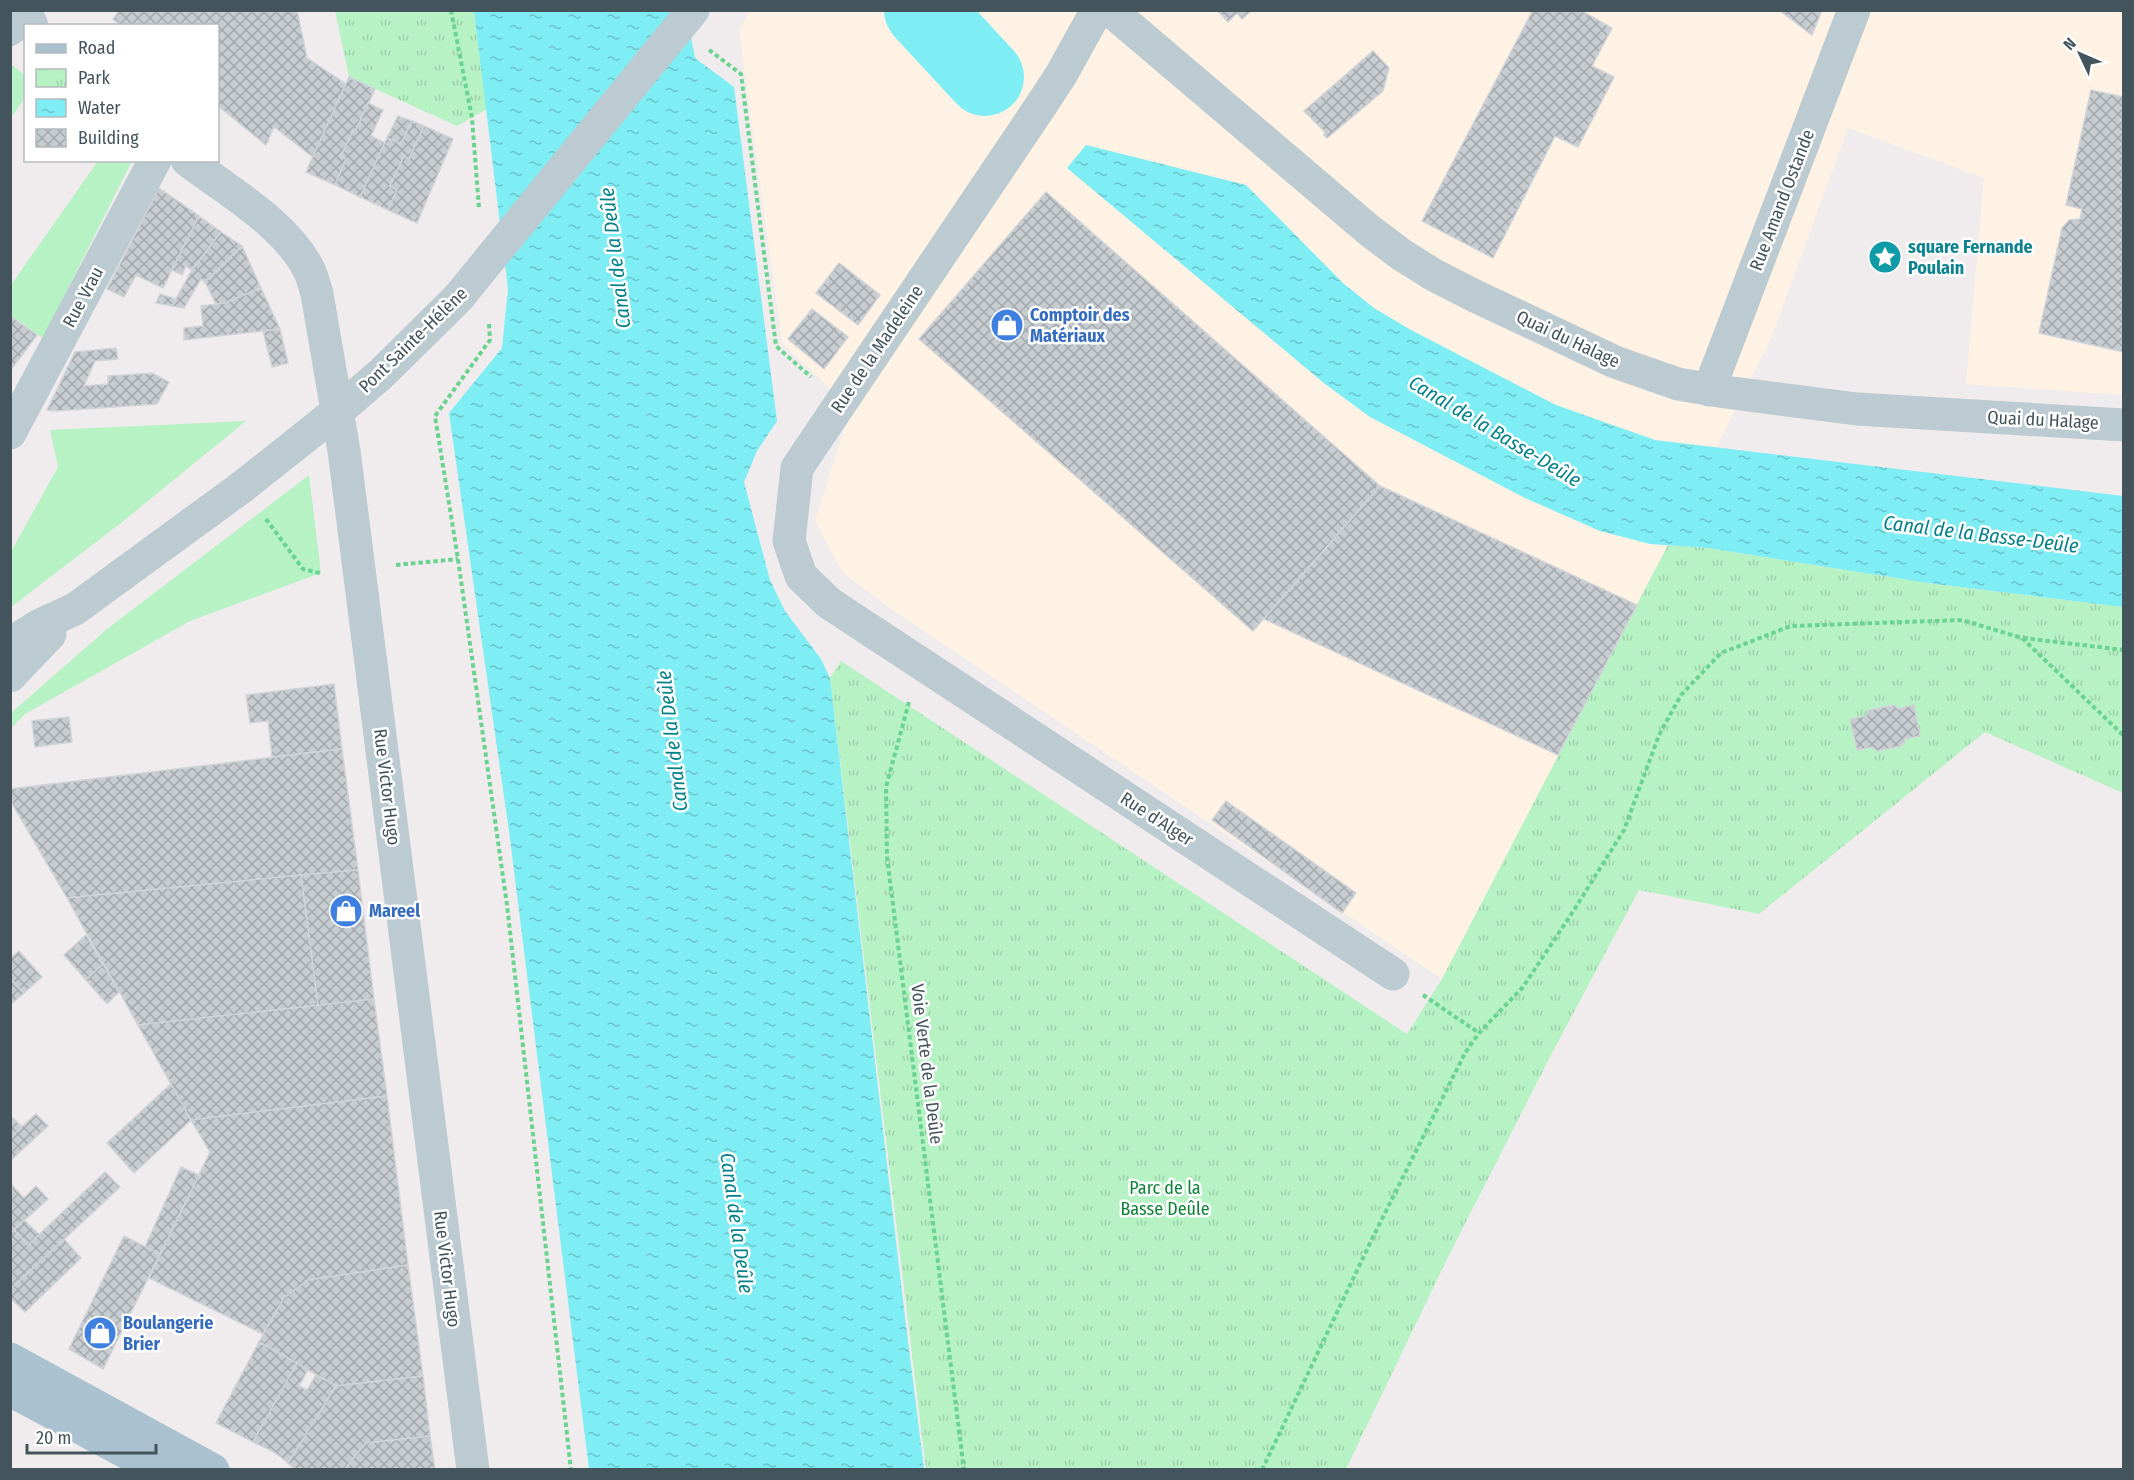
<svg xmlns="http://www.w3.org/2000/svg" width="2134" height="1480" viewBox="0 0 2134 1480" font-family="'Fira Sans Condensed',sans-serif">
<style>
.commercial{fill:#fdf2e3}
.grass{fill:#b6f2c4}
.park{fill:url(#park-tufts)}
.water{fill:url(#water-ripples)}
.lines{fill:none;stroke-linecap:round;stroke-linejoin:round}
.river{stroke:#7fedf4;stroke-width:78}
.building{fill:url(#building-cross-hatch);stroke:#d0d4d9;stroke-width:1.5}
.path{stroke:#6bd390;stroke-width:4;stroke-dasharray:4.5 3;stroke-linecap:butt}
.service{stroke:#bccad1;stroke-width:21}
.minor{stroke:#bccad1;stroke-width:33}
.tertiary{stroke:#bccad1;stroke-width:33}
.primary{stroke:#aac2cf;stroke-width:33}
.tertiary-bridge{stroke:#bccad1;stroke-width:33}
.labels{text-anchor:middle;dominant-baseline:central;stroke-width:5;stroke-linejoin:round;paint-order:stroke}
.street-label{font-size:18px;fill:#44545c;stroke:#fff}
.culture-label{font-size:18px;font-weight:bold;fill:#0d838f;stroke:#fff;text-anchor:start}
.shop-label{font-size:18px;font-weight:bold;fill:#366cbe;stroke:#fff;text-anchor:start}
.park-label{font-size:18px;fill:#0e8337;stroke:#fff}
.water-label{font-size:20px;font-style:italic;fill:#04828a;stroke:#fff}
</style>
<defs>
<pattern id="park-tufts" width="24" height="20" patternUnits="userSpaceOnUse" patternTransform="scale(1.5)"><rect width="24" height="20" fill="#b6f2c4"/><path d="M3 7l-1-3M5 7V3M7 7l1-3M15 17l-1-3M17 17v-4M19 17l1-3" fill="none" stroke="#9ed1ab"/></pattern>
<pattern id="water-ripples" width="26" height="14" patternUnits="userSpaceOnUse" patternTransform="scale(1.5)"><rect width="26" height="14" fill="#7fedf4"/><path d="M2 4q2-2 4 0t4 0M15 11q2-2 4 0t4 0" fill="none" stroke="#6ac3c9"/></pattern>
<pattern id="building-cross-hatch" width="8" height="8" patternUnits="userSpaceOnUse" patternTransform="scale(1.5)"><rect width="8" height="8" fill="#c6ccd0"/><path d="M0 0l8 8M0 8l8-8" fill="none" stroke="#a2a8ac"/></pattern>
</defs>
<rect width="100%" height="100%" fill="#f0eced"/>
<!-- commercial -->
<path class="commercial" d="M750 10 2123 11V395L1966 384 1984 178 1848 128 1772 336 1668 545 1442 979 891 609 842 572 815 520 851 409 782 343 739 32Z"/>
<!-- grass -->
<g class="grass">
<path d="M11 64 25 76V97L11 118Z"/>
<path d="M98 161H132L43 338 11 316V285Z"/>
<path d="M246 421 121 523 11 607V552L58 467 50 430Z"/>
<path d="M309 475 321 573 190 621 25 714 11 728V713L107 629Z"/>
</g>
<!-- park -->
<g class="park">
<path d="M335 11H474L487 109 457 126 349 77Z"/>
<path d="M1668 545 1708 548 1928 583 2123 607V793L1985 732 1759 914 1639 890 1551 1055 1449 1255 1346 1469H926L830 678 841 661 1407 1034 1442 979Z"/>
</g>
<!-- water -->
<g class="water">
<path d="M474 11H686L695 58 734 87 777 421 757 451 744 482 770 580 785 611 821 659 830 678 904 1309 924 1469H589L509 831 449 413 502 348 508 289Z"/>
<path d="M1086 145 1246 185 1344 284 1374 308 1411 330 1556 405 1655 440 2123 496V607L1928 583 1708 548 1650 544 1600 531 1525 498 1370 417 1325 384 1067 168Z"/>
</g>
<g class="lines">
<!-- river -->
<path class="river" d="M923 10 985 77"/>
</g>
<!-- building -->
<g class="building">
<path d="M120 10H297L307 58 346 84 313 157 274 127 266 145 218 106V26H122L113 19Z"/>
<path d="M1217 10H1252L1242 19 1237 13 1228 22Z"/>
<path d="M1533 10H1580L1612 28 1592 66 1614 77 1578 147 1555 136 1493 258 1422 221Z"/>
<path d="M1779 10H1822L1812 35Z"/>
<path d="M1373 51 1389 68 1383 91 1327 138 1324 135 1325 132 1304 111Z"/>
<path d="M349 77 375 89 355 132 353 131 341 156 346 159 335 185 306 172Z"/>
<path d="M2091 90 2124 97V352L2039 333 2062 228 2069 220 2080 219 2082 209 2066 205Z"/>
<path d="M368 103 383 110 371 136 385 143 360 197 335 185 346 159 341 156 353 131 355 132Z"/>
<path d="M398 116 412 121 401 144 387 138Z"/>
<path d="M412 121 424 126 409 159 404 156 390 186 397 190 388 210 360 197 387 138 401 144Z"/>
<path d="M424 126 453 139 417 223 388 210 397 190 390 186 404 156 409 159Z"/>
<path d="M159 188 199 216 163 288 136 275 124 297 107 289Z"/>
<path d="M1046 192 1380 486 1253 631 919 339Z"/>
<path d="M199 216 221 232 192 270 186 266 182 275 172 270Z"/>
<path d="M221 232 242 246 205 282 201 279 184 308 172 306 192 270Z"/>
<path d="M242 246 261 288 225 303 216 304 205 282Z"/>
<path d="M839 263 880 295 858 325 816 293Z"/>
<path d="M261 288 280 329 184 340V328L203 326 201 306 225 303Z"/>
<path d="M160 294 176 299 172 306 156 303Z"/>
<path d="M812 309 848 337 824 369 788 339Z"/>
<path d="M10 316 37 335 10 371Z"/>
<path d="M280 329 288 363 272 367 263 331Z"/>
<path d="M116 348 118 359 95 361 84 386 108 384V376L152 373 169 382 157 404 56 411 47 410 75 352Z"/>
<path d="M1380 486 1637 605 1558 755 1264 619Z"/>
<path d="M334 684 342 749 272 757 268 721 250 723 246 695Z"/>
<path d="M1894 705 1898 709 1914 705 1920 736 1904 739 1905 742 1901 746 1877 751 1872 747 1857 750 1850 719 1866 716 1869 710Z"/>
<path d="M69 717 72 742 35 747 32 721Z"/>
<path d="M342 749 358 870 67 898 10 800V789Z"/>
<path d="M1226 801 1356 893 1342 913 1212 820Z"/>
<path d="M358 870 374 999 318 1006 301 875Z"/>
<path d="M301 875 318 1006 138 1025 67 898Z"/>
<path d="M86 935 103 964 86 980 64 955Z"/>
<path d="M19 951 42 977 24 993 10 979V958Z"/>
<path d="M103 964 119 992 107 1004 86 980Z"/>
<path d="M10 979 24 993 10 1005Z"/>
<path d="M374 999 387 1096 191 1120 138 1025Z"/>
<path d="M171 1084 191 1120 134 1173 107 1143Z"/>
<path d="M387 1096 408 1265 308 1280 284 1298 263 1334 149 1278 210 1152 191 1120Z"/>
<path d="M36 1114 48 1126 10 1161V1137Z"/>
<path d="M10 1115 22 1127 10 1137Z"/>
<path d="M181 1167 199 1175 160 1254 145 1247Z"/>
<path d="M105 1172 120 1187 10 1290V1233L14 1230 28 1245Z"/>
<path d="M12 1185 24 1198 36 1186 48 1199 10 1233Z"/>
<path d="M24 1220 39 1234 28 1245 14 1230Z"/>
<path d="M124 1236 160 1254 103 1369 69 1349Z"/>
<path d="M64 1239 81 1258 25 1312 10 1298V1290Z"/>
<path d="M408 1265 423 1376 336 1386 259 1342 284 1298 308 1280Z"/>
<path d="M259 1342 297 1363 253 1442 216 1423Z"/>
<path d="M297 1363 308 1370 299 1386 307 1390 316 1375 336 1386 288 1463 274 1452 253 1442Z"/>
<path d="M423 1376 430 1436 366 1443 344 1470H296L288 1463 336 1386Z"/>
<path d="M430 1436 435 1470H344L366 1443Z"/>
</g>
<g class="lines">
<!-- path -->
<g class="path">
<path d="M451 10 472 118 479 208"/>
<path d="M709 50 741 74 776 346 811 377"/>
<path d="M489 324 490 340 435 416 458 559 507 905 571 1470"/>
<path d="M266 519 303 569 320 573"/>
<path d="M396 565 458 559"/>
<path d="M2023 638 2124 650"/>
<path d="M909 702 886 787 887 857 964 1470"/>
<path d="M1423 995 1479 1033"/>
<path d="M1262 1470 1372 1239 1465 1053 1479 1033 1523 987 1574 910 1624 830 1659 735 1681 695 1721 653 1791 626 1962 620 2022 638 2124 736"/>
</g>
<!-- service -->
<path class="service" d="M10 36 26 26"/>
<!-- minor -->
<g class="minor">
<path d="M25 10 32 26"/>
<path d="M1097 10 1061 75 1040 107 797 468 789 541 801 576 829 603 1393 974"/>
<path d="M1110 10 1370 231 1402 255 1434 275 1475 296 1615 362 1678 384 1725 392 1857 409 2124 425"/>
<path d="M187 160C228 191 288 225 310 272 313 279 315 287 317 294L344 451 359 569 473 1470"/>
<path d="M1709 390 1854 10"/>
<path d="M10 433 155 160"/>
</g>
<!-- tertiary -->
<g class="tertiary">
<path d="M10 644 40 625 75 609 242 487"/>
<path d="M10 676 50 634"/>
</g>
<!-- primary -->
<g class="primary">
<path d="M10 1359 213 1470"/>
<path d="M10 1390 159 1470"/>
</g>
<!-- tertiary-bridge -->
<path class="tertiary-bridge" d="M242 487 344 406 382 373 458 298 693 10"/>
</g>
<!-- icons -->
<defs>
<g id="sight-disc" transform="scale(1.725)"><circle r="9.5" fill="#0f9aa8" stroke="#fff"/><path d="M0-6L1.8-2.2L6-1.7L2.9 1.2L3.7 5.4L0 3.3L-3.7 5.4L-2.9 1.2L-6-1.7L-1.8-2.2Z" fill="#fff"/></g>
<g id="shop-disc" transform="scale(1.725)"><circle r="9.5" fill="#3f7fe0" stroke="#fff"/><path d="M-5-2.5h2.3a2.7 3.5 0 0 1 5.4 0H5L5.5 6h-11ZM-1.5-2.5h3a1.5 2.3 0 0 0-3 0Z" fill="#fff"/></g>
</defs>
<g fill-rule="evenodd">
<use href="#sight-disc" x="1885" y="257"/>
<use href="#shop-disc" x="1007" y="325"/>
<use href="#shop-disc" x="346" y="911"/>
<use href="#shop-disc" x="100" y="1333"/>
</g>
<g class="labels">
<!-- street labels -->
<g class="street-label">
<text transform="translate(1782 200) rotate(-69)">Rue Amand Ostande</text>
<text transform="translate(83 297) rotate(-62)">Rue Vrau</text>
<text transform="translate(1568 339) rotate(25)">Quai du Halage</text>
<text transform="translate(413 340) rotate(-44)">Pont Sainte-Hélène</text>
<text transform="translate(877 349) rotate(-56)">Rue de la Madeleine</text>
<text transform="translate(2043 420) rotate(3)">Quai du Halage</text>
<text transform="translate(387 787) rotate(83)">Rue Victor Hugo</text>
<text transform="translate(1157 819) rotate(33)">Rue d'Alger</text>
<text transform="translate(927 1064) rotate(83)">Voie Verte de la Deûle</text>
<text transform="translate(447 1269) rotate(83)">Rue Victor Hugo</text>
</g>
<!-- culture labels -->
<g class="culture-label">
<text x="1908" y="247">square Fernande<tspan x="1908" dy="21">Poulain</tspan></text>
</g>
<!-- shop labels -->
<g class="shop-label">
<text x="1030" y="315">Comptoir des<tspan x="1030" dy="21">Matériaux</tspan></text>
<text x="369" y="911">Mareel</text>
<text x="123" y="1323">Boulangerie<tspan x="123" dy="21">Brier</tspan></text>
</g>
<!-- park labels -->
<g class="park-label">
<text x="1165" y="1188">Parc de la<tspan x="1165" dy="21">Basse Deûle</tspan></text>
</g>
<!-- water labels -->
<g class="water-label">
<text transform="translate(615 258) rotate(-97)">Canal de la Deûle</text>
<text transform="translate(1495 431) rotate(31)">Canal de la Basse-Deûle</text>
<text transform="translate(1981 534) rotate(7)">Canal de la Basse-Deûle</text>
<text transform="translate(672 741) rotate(-97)">Canal de la Deûle</text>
<text transform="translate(737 1223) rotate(82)">Canal de la Deûle</text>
</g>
</g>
<!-- border -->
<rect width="2134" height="1480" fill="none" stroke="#44545c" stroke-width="24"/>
<!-- legend -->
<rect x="24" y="24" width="195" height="138" fill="#ffffff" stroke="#b4bbbe" stroke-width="1.5"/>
<rect x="36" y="44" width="30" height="9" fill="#aac2cf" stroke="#b4bbbe" stroke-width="1.5"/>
<text x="78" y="54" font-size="18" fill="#44545c">Road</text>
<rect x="36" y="69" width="30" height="18" fill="url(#park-tufts)" stroke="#b4bbbe" stroke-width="1.5"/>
<text x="78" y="84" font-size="18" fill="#44545c">Park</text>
<rect x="36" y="99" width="30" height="18" fill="url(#water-ripples)" stroke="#b4bbbe" stroke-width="1.5"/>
<text x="78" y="114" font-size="18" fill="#44545c">Water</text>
<rect x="36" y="129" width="30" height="18" fill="url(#building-cross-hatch)" stroke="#b4bbbe" stroke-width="1.5"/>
<text x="78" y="144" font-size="18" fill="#44545c">Building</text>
<!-- north arrow -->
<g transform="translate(2080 54) rotate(314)" stroke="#ffffff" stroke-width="4.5" paint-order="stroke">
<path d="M0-4.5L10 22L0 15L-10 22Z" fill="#44545c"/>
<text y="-9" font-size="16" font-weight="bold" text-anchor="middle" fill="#44545c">N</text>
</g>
<!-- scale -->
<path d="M27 1444v9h129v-9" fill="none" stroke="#44545c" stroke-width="3"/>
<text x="36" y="1444" font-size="18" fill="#44545c" stroke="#ffffff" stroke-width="4.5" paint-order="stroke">20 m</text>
</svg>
